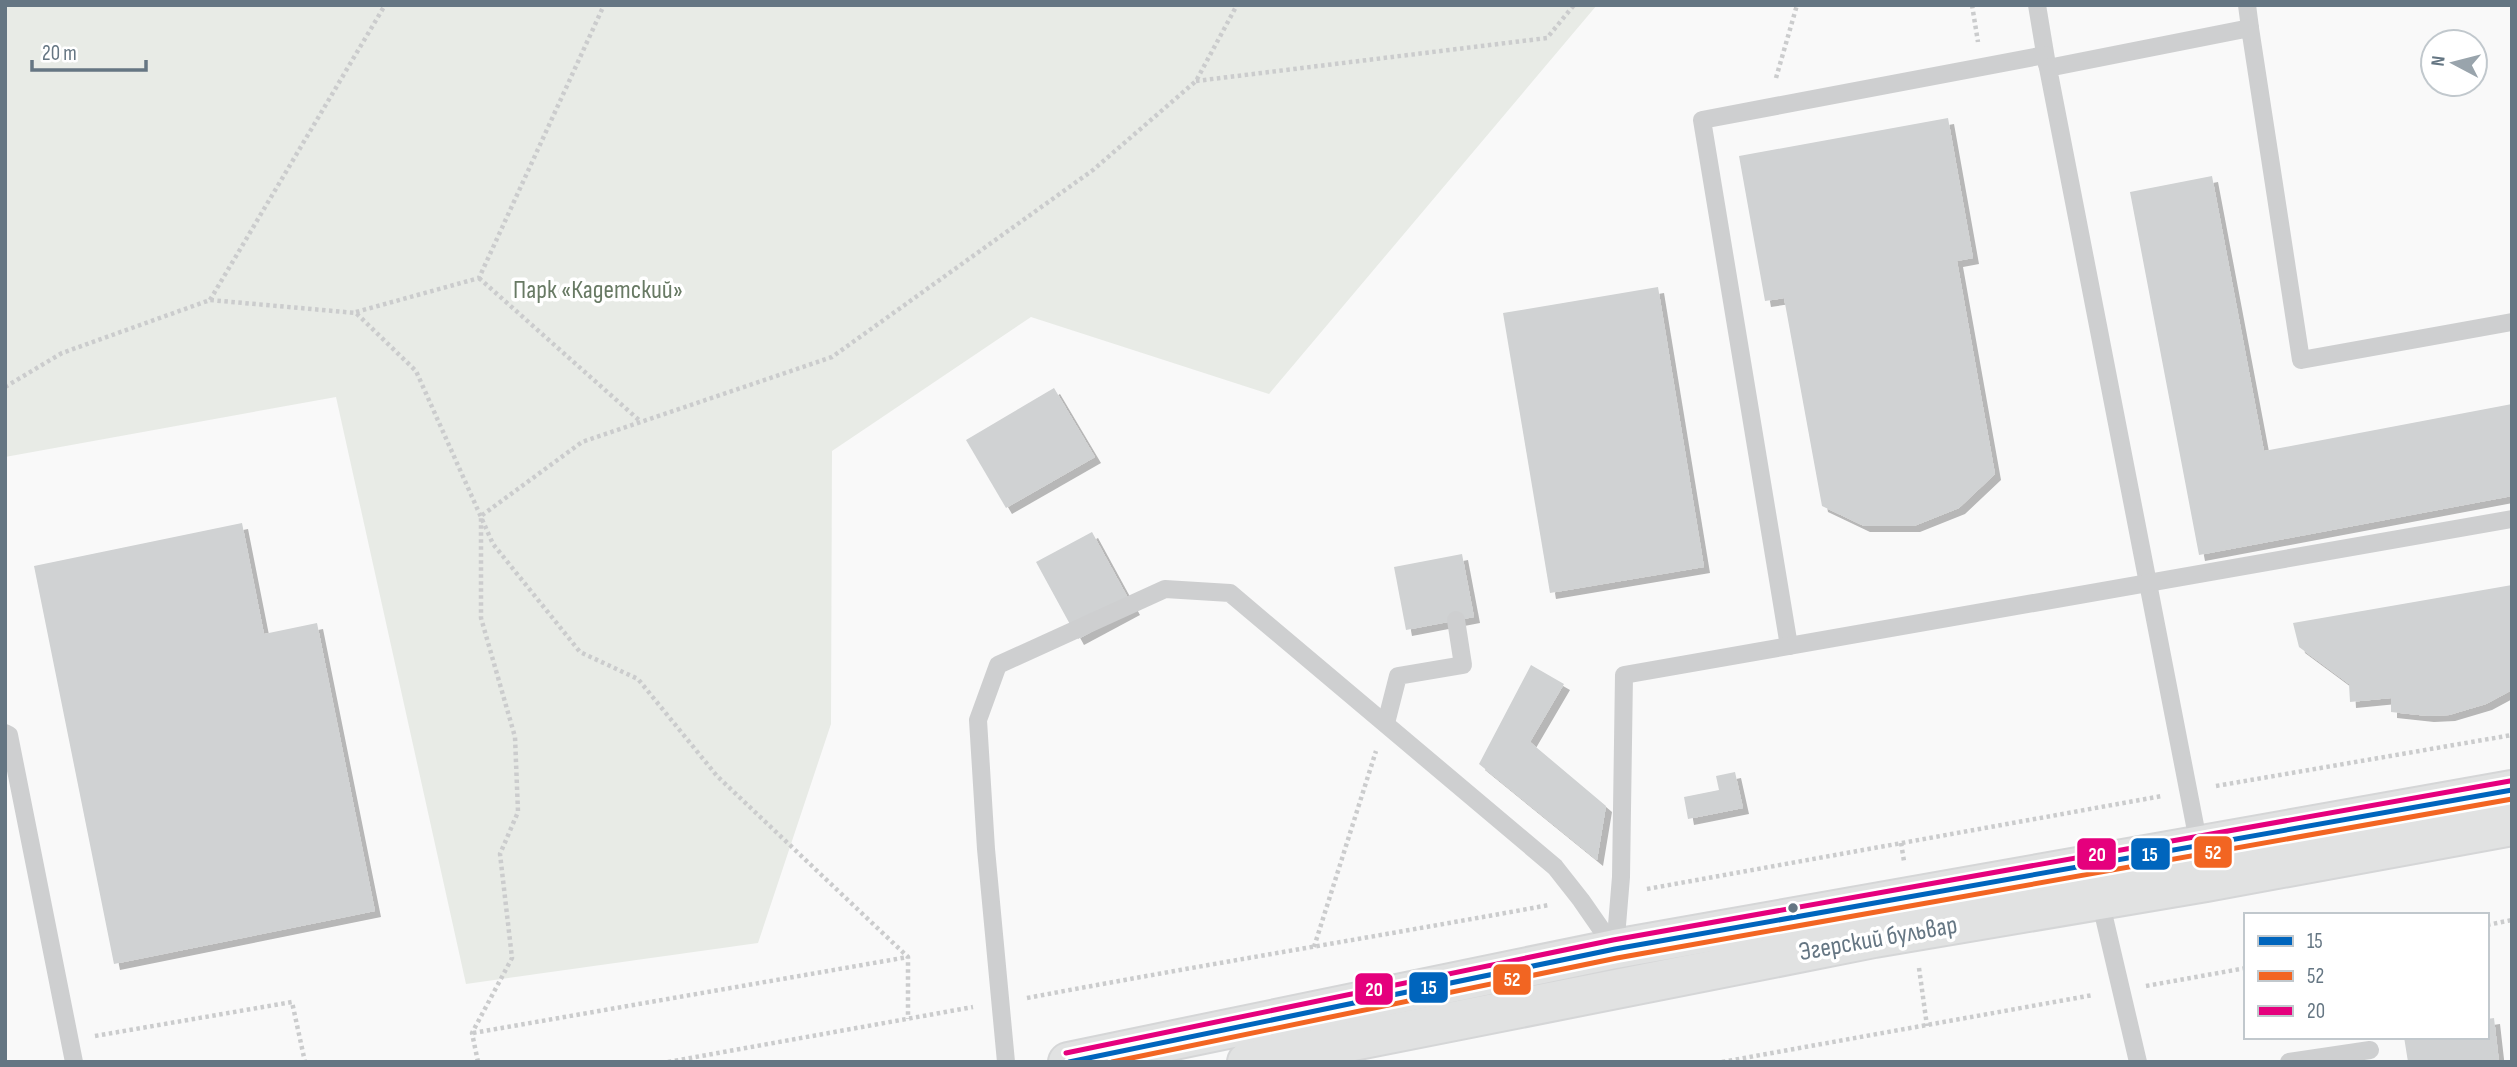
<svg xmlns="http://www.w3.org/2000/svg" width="2517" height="1067" viewBox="0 0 2517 1067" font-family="'Sofia Sans Condensed',sans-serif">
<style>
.green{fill:#e8ebe6}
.building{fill:#d0d2d3;filter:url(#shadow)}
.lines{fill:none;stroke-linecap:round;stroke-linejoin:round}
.secondary-casing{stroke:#d5d6d7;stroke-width:42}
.path{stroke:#cbcccd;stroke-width:4.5;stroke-dasharray:3.5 3.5;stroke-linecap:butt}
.lane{stroke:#cecfd0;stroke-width:18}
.secondary{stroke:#e1e2e2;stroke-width:38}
.bus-1-casing{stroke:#fff;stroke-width:10}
.bus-2-casing{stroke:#fff;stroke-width:10}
.bus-3-casing{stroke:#fff;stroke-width:10}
.bus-1{stroke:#0065bd;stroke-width:5}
.bus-2{stroke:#f26522;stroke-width:5}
.bus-3{stroke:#e5007d;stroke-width:5}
.bus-dot{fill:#657683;stroke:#fff;stroke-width:2.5}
.labels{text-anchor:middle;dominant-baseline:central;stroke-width:7;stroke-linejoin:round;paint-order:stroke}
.park-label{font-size:26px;fill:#687a64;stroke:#fff}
.street-label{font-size:26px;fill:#657683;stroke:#fff}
.line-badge{stroke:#fff;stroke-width:2.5}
.badge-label{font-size:19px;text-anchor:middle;font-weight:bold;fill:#fff}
</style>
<defs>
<filter id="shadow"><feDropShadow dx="6" dy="6" stdDeviation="0" flood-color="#0004"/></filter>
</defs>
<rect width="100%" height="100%" fill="#f9f9f9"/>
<!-- green -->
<path class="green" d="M5 5H1597L1269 394 1031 317 832 451 831 724 758 943 466 984 336 397 5 457Z"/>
<!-- building -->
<g class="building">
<path d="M1948 118 1973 258 1957 261 1995 474 1959 508 1914 526H1864L1822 506 1784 298 1765 301 1739 156Z"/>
<path d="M2212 176 2264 451 2512 404V496L2199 555 2130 192Z"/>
<path d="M1658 287 1704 567 1550 593 1503 313Z"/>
<path d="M1054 388 1095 457 1006 508 966 440Z"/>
<path d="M242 523 264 634 317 623 375 911 114 964 34 566Z"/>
<path d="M1092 532 1134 609 1078 639 1036 562Z"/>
<path d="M1462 554 1474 617 1406 630 1394 567Z"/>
<path d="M2512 585V690L2486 704 2449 715 2428 716 2391 712V698L2350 702 2349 684 2299 647 2293 623Z"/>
<path d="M1531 665 1564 684 1530 742 1606 806 1597 860 1479 764Z"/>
<path d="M1735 772 1743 808 1688 819 1684 797 1719 790 1716 776Z"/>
<path d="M2494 1018 2499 1062H2408L2404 1037H2487V1019Z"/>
</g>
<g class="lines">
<!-- secondary casing -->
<g class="secondary-casing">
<g id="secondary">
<path d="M1068 1062 1615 949 2512 790"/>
<path d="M1247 1062 1874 938 2206 882 2512 826"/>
</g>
</g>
<!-- path -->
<g class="path">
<path d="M1972 5 1978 42"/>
<path d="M1776 78 1797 5"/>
<path d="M1196 81 1547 38 1574 5"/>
<path d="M479 278 640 421"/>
<path d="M210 300 385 5"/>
<path d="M356 312 479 278 604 5"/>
<path d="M5 387 62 353 210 300 356 313 416 371 493 544 580 652 638 679 717 776 908 957V1019"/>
<path d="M2216 786 2512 735"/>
<path d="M1901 843 1904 861"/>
<path d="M1647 889 2162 796"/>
<path d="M2487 925 2512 920"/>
<path d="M1314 947 1376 751"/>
<path d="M1919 968 1927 1026"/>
<path d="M2146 986 2246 968"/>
<path d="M1027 998C1201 965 1375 937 1549 905"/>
<path d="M473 1033 908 957"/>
<path d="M95 1036 292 1002 305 1062"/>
<path d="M478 1062 472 1033 512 958 500 854 518 812 515 737 481 618V516L582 442 832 357 1093 170 1196 81 1237 5"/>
<path d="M668 1062 973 1007"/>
<path d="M1722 1062 2093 995"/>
</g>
<!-- lane -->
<g class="lane">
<path d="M2037 5 2047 65"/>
<path d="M2247 5 2250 28"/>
<path d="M1789 646 1702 120 2045 55"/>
<path d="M1386 723 1398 676 1463 665 1456 620"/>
<path d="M5 733 9 735 74 1062"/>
<path d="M2199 846 2048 68 2250 28 2301 360 2512 322"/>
<path d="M2100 900 2138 1062"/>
<path d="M1615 949 1621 877 1624 675 2512 519"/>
<path d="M1006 1062 986 849 978 720 998 665 1165 589 1230 593 1555 867 1581 900 1615 949"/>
<path d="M2289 1062 2370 1050"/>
</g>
<!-- secondary -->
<use href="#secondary" class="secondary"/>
<!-- bus-1 casing -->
<g class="bus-1-casing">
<path id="bus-1" d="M1069 1062 1615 949 2512 790"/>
</g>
<!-- bus-2 casing -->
<g class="bus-2-casing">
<path id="bus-2" d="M1112 1062 1617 958 2512 799"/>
</g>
<!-- bus-3 casing -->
<g class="bus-3-casing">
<path id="bus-3" d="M1066 1053 1613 940 2510 781"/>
</g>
<!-- bus-1 -->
<use href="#bus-1" class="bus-1"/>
<!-- bus-2 -->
<use href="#bus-2" class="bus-2"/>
<!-- bus-3 -->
<use href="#bus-3" class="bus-3"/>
</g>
<!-- markers -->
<circle class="bus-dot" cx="1793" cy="908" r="6"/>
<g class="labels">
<!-- park labels -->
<g class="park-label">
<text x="598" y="290">Парк «Кадетский»</text>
</g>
<!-- street labels -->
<g class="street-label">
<text transform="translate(1878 939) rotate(-10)">Эгерский бульвар</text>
</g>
</g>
<g class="line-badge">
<rect x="2193" y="835" width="40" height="34" rx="7" fill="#f26522"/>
<rect x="2130" y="837" width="41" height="34" rx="7" fill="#0065bd"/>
<rect x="2076" y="837" width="41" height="34" rx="7" fill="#e5007d"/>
<rect x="1492" y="963" width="40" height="33" rx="7" fill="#f26522"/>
<rect x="1408" y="971" width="41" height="33" rx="7" fill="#0065bd"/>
<rect x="1354" y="972" width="40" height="34" rx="7" fill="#e5007d"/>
</g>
<g class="badge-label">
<text x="2213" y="859">52</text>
<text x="2150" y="861">15</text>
<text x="2097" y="861">20</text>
<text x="1512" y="986">52</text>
<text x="1429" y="994">15</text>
<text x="1374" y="996">20</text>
</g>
<!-- border -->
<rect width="2517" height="1067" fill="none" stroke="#657683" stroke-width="14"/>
<!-- legend -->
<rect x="2244" y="913" width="245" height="126" fill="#ffffff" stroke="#c1c8cd" stroke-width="2"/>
<rect x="2258" y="936" width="35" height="10" fill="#0065bd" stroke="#c1c8cd" stroke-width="2"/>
<text x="2307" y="948" font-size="21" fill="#657683">15</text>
<rect x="2258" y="971" width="35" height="10" fill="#f26522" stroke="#c1c8cd" stroke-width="2"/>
<text x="2307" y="983" font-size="21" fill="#657683">52</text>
<rect x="2258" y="1006" width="35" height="10" fill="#e5007d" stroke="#c1c8cd" stroke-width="2"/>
<text x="2307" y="1018" font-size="21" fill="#657683">20</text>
<!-- north arrow -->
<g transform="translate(2454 63) rotate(277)"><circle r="33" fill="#ffffff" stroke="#c1c8cd" stroke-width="2"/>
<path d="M0-5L12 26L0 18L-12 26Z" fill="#99a4ac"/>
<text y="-10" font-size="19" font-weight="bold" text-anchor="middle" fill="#657683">N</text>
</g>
<!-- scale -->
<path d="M32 60v10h114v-10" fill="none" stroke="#657683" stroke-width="3.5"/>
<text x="42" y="60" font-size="21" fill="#657683" stroke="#ffffff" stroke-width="5" paint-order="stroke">20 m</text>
</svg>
